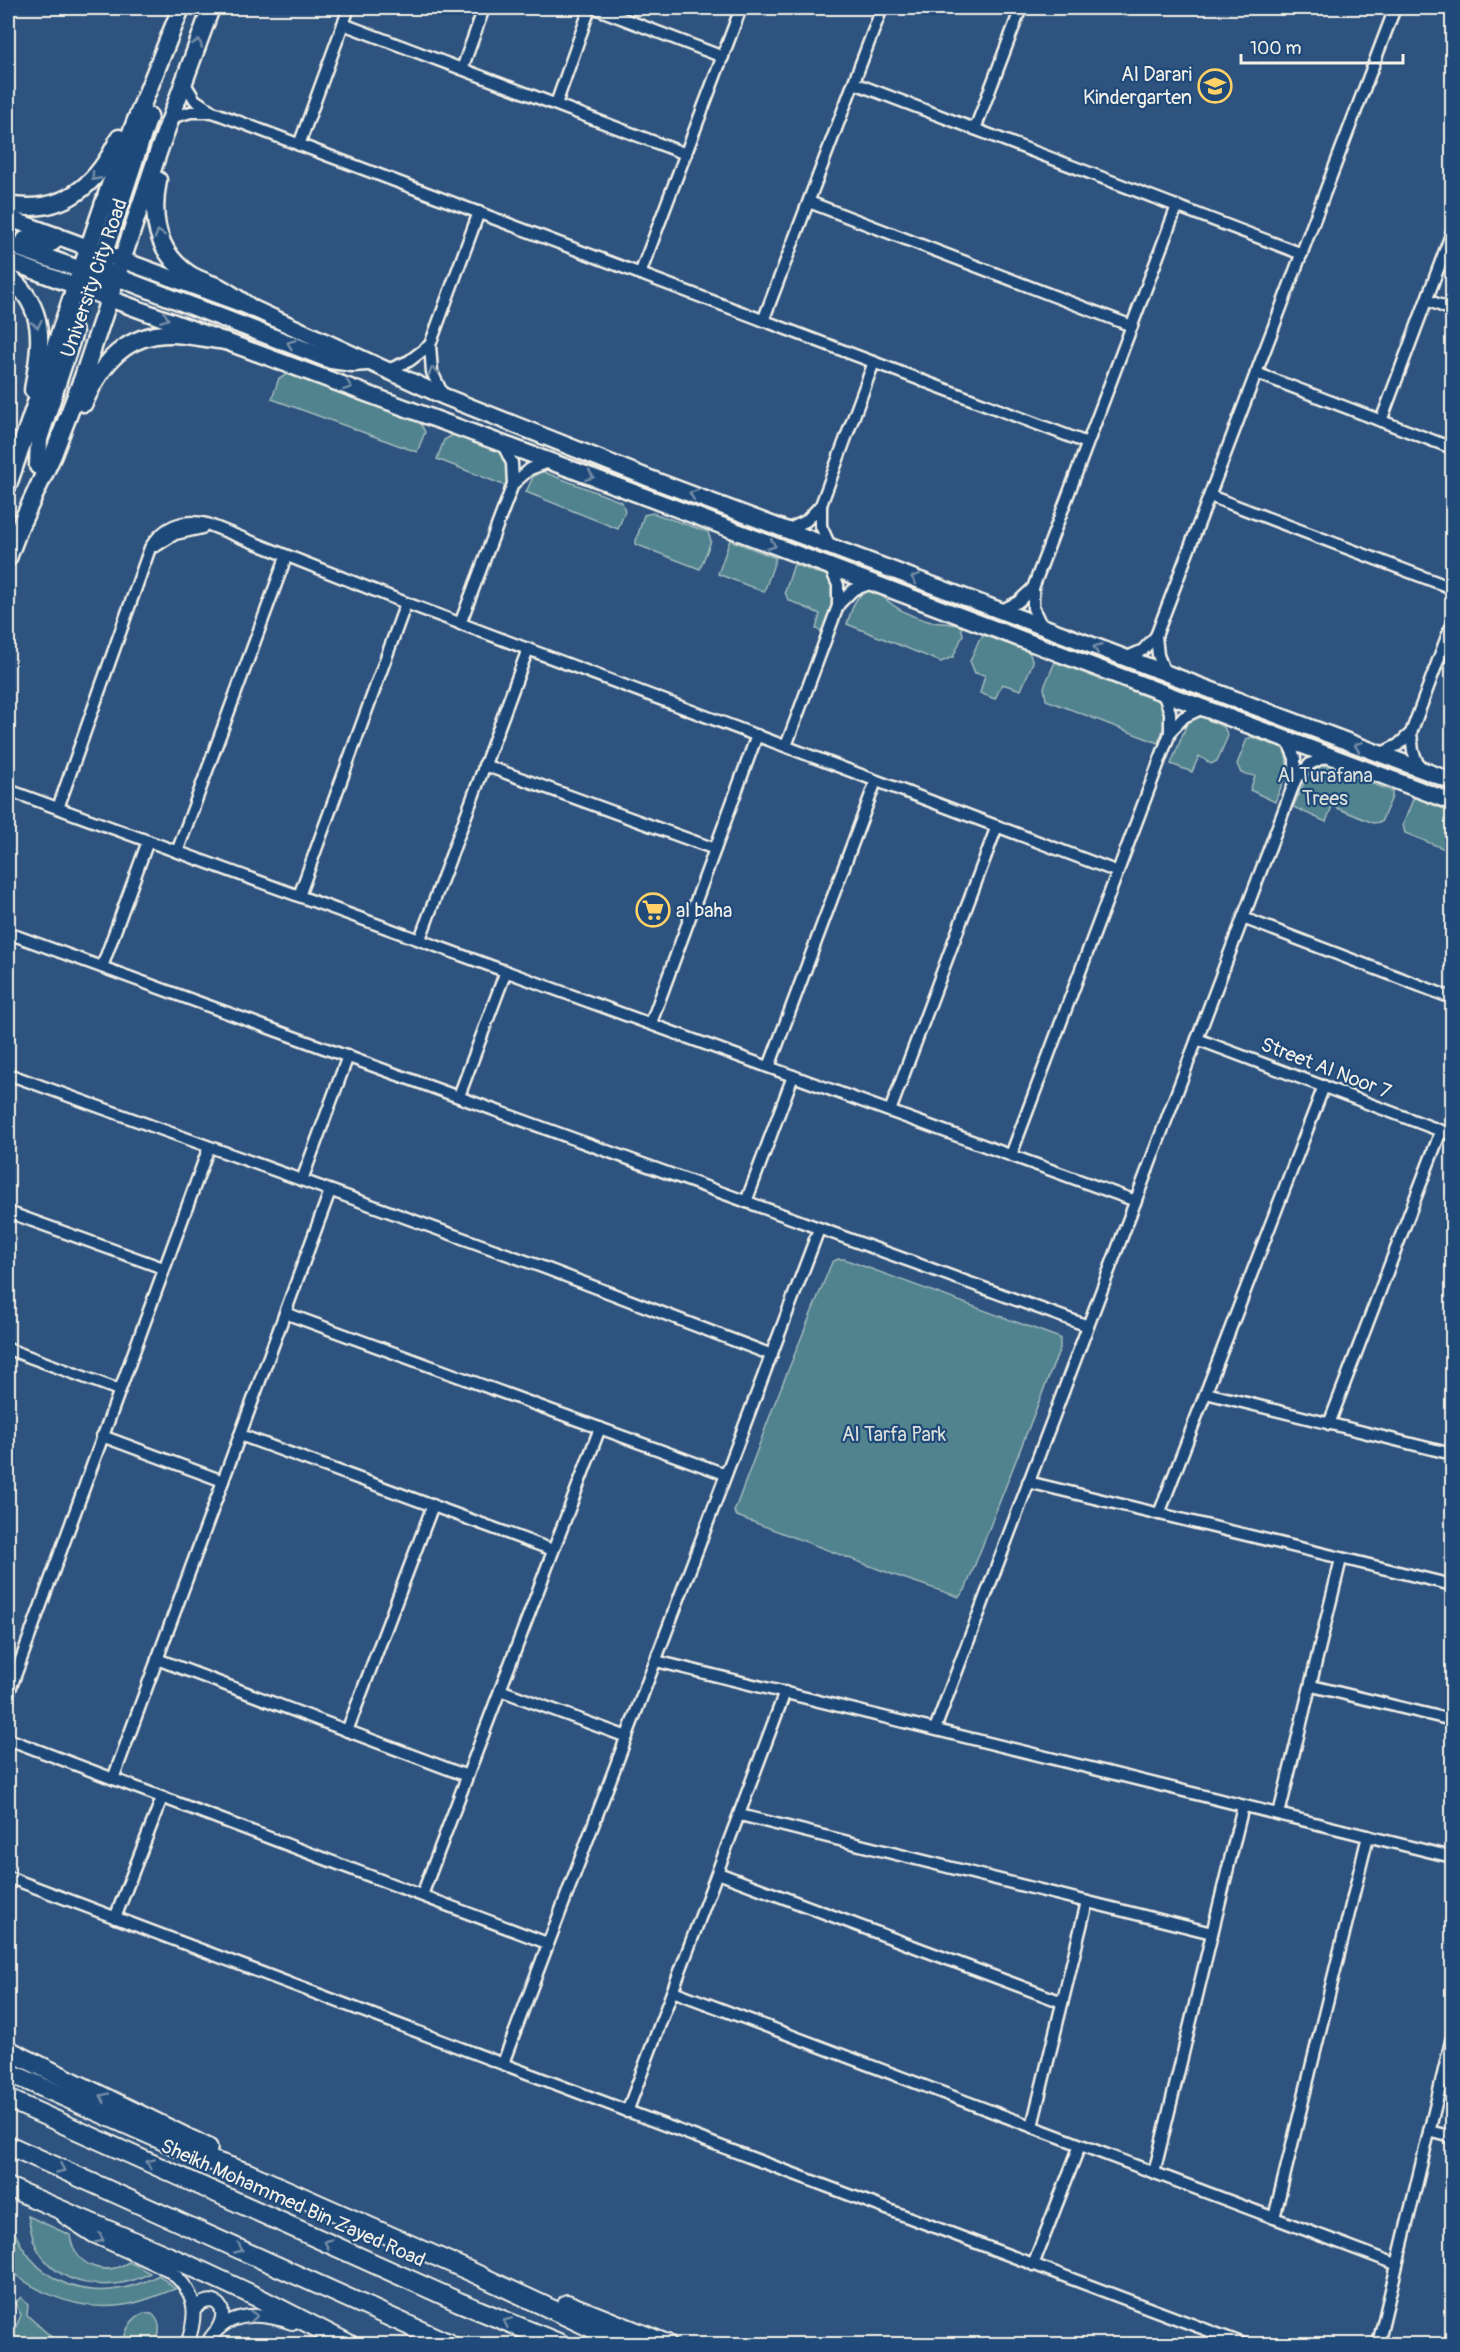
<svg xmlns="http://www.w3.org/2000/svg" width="1460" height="2352" viewBox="0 0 1460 2352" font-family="Pangolin,sans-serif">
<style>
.green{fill:#51838e;stroke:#a2babb;stroke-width:1.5}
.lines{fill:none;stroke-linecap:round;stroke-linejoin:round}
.minor-casing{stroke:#f4f1e8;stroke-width:15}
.tertiary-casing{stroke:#f4f1e8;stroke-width:16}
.secondary-casing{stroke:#f4f1e8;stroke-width:20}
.primary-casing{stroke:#f4f1e8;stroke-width:21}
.motorway-casing{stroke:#f4f1e8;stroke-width:22}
.minor{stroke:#1f4a7a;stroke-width:10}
.tertiary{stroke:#1f4a7a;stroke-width:12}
.secondary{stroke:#1f4a7a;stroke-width:15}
.primary{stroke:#1f4a7a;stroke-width:16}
.motorway{stroke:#1f4a7a;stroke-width:18}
.oneway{stroke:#748da6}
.labels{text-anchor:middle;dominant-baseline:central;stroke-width:4.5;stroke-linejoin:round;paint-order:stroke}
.poi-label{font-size:20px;fill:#f4f1e8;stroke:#1f4a7a;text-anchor:end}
.street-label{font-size:20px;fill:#f4f1e8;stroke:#1f4a7a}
.park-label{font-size:20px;fill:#dce0da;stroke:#1f4a7a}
</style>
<rect width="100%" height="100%" fill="#2e537f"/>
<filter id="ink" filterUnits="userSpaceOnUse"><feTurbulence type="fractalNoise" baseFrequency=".0167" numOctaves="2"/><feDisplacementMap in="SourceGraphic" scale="12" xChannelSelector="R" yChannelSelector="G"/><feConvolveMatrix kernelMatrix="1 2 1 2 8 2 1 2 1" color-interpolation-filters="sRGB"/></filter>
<g filter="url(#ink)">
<!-- green -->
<g class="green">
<path d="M288 374 420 422 425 432 417 452 272 399 279 378Z"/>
<path d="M453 435 492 449 501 448 512 477 506 486 437 459 444 440Z"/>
<path d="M541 471 622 502 625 511 618 529 526 492 533 477Z"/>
<path d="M653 513 708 532 711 541 700 569 635 544 644 515Z"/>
<path d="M730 540 776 558 764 592 718 574Z"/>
<path d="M794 564 817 573 821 569 828 571 836 593 822 631 816 629 820 614 788 600 785 592Z"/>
<path d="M875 590C893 606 903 614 928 621 939 624 950 622 961 626L963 635 953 657 941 662 847 624C853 607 854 592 875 590Z"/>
<path d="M985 635 1029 652 1033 662 1021 690 1002 684 995 699 980 693 985 675 975 673 970 661 979 640Z"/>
<path d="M1055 662 1147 697 1156 696C1173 713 1165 723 1158 743L1046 700 1044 687Z"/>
<path d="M1208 715 1210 721 1224 727 1228 736 1217 761 1211 764 1199 756 1192 772 1171 764 1188 721 1196 716Z"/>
<path d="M1252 737 1273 745 1279 742C1295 761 1283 781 1275 802L1250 790 1255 776 1241 773 1237 764 1247 739Z"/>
<path d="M1323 765 1392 791V797L1381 822 1373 823 1332 806 1326 822 1293 807 1308 774Z"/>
<path d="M1417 797 1452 811V852L1405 833 1403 825 1413 799Z"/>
<path d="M838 1259H844L1060 1338V1348L965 1590 959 1597 894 1575 737 1516 734 1512 774 1405 832 1262Z"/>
<path d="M8 2212C26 2286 95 2309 159 2275L175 2289C160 2294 145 2301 130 2304 86 2313 42 2297 8 2269Z"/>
<path d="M28 2216 70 2235C74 2265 103 2278 129 2262L150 2273C112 2294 54 2288 35 2244 31 2235 30 2225 28 2216Z"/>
<path d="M21 2297 28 2305 27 2315 59 2344H20L10 2341 21 2315 15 2303Z"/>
<path d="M144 2313 152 2314C162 2322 160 2334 155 2344H123C125 2331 131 2318 144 2313Z"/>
</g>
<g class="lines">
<!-- minor casing -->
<g class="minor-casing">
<g id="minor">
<path d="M595 8 723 57"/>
<path d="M343 24 686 154"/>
<path d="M462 69 484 8"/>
<path d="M184 82 195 100 213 112 1087 443"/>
<path d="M854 83 1302 254"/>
<path d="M556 104 590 8"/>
<path d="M170 118 191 112H210"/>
<path d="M975 129 1021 8"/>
<path d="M299 145 349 8"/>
<path d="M809 202 1132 326"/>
<path d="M640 274 741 8"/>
<path d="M1427 300 1452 310"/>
<path d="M763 321 882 8"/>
<path d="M385 371 409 361 430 345"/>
<path d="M1256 373 1452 448"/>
<path d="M443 395 432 372 430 345 479 212"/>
<path d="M1381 421 1452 232"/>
<path d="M513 484 530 469 549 462"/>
<path d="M1210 496 1452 588"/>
<path d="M821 505V526L830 546"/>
<path d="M787 530 806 521 821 505 874 362"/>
<path d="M156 546 175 534 202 528"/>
<path d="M838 605 853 590 872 583"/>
<path d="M1000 611 1018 602 1033 588"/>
<path d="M460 624 513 484 512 463 503 445"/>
<path d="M1042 627 1033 608V588L1177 206"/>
<path d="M1156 636 1158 655 1165 673"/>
<path d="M1125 658 1143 650 1156 636 1395 8"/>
<path d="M1170 732 1184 717 1203 708"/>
<path d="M1411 733 1413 751 1420 769"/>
<path d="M786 746 838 606V585L830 567"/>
<path d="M1380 754 1398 745 1411 733 1452 623"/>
<path d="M484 765 715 849"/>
<path d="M1295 780 1310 764 1329 755"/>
<path d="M8 790 1136 1201"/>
<path d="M58 808 150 548C163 527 182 518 207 524L406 603 1118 872"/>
<path d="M177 852 286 557"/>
<path d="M299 896 406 603"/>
<path d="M1243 918 1452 998"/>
<path d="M8 933 1088 1326"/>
<path d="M420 939 528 649"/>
<path d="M102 967 148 841"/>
<path d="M651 1023 757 735"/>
<path d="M1197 1039 1452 1135"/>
<path d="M769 1067 876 781"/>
<path d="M8 1074 545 1268 772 1355"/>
<path d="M459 1096 506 971"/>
<path d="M890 1111 997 826"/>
<path d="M1011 1155 1170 733V712L1163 693"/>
<path d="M302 1180 348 1056"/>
<path d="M746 1202 793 1076"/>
<path d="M8 1212 163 1268"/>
<path d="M285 1313 725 1474"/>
<path d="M8 1349 119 1390"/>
<path d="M1206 1393 1452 1454"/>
<path d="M1329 1424 1441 1131"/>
<path d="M240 1435 553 1550"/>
<path d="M102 1436 223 1481"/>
<path d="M1028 1482 1452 1585"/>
<path d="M1159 1514 1324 1086"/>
<path d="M157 1659 467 1776"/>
<path d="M656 1661 1452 1857"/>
<path d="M1312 1686 1452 1720"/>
<path d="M500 1690 627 1737"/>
<path d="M8 1695 209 1147"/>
<path d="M935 1729 1295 781V758L1287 740"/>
<path d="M347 1731 433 1505"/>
<path d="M8 1739 547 1943"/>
<path d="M113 1779 330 1191"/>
<path d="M1279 1814 1341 1559"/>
<path d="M740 1815 1212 1933"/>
<path d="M718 1873 1062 2002"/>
<path d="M8 1877 1244 2344"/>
<path d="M422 1895 600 1428"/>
<path d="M115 1918 162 1798"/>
<path d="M673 1991 1396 2264"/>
<path d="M503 2063 819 1229"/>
<path d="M627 2112 785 1692"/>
<path d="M1032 2126 1087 1902"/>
<path d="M1429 2131 1452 2137"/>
<path d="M1154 2173 1243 1806"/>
<path d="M1274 2218 1368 1836"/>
<path d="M1033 2265 1080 2145"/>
<path d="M1378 2344 1452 2037"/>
</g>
</g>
<!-- tertiary casing -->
<g class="tertiary-casing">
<g id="tertiary">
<path d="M64 2217 93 2236 167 2269C196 2290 199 2312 187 2344"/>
<path d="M194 2310C211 2291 231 2306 218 2328"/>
<path d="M207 2344C225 2310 261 2312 292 2323"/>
</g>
</g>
<!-- secondary casing -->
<g class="secondary-casing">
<g id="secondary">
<path d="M8 218 250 307 443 396 651 479 1452 781"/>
<path d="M8 261 622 488 1452 802"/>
</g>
</g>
<!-- primary casing -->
<g class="primary-casing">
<g id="primary">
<path d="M158 180C151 216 156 252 189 274 198 280 209 283 219 287 230 293 240 300 250 307"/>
<path d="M8 205C62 215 97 186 119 138"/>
<path d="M25 240 47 245 53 242 57 236"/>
<path d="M8 244 73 267 92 271"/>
<path d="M89 248C100 259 109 268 105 285"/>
<path d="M101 269 104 253 149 116"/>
<path d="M8 276C48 309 41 344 33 390"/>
<path d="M77 286 101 276 117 277 331 360 353 363 367 362"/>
<path d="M84 403C101 364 126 332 174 334 191 335 208 339 225 341"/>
<path d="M38 466 39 439 74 332 71 325 64 324"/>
<path d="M8 485 110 185 181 8"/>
<path d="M8 558 20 526 53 455 83 377 159 150 211 8"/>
</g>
</g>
<!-- motorway casing -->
<g class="motorway-casing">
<g id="motorway">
<path d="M8 2050 208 2148"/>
<path d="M8 2072 198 2156 248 2173 474 2273 626 2344"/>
<path d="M8 2099 459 2302 561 2344"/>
<path d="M8 2145 450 2344"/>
<path d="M8 2187 182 2262 259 2298 349 2344"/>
<path d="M567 2304 667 2344"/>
</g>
</g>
<!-- minor -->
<use href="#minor" class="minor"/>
<!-- tertiary -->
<use href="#tertiary" class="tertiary"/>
<!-- secondary -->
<use href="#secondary" class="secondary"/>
<!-- primary -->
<use href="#primary" class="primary"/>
<!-- motorway -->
<use href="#motorway" class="motorway"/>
</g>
<!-- one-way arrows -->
<defs><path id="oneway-chevron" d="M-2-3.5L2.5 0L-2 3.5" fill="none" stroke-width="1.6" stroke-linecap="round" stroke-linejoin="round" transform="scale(1.5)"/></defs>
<g class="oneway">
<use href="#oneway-chevron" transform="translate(198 43) rotate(-70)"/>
<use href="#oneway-chevron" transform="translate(95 177) rotate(132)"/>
<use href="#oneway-chevron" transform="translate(159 234) rotate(-108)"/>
<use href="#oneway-chevron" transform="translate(165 318) rotate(21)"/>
<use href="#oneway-chevron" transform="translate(37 324) rotate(77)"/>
<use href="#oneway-chevron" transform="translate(291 344) rotate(-159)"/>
<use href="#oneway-chevron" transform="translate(433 371) rotate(-105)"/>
<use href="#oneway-chevron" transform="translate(348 386) rotate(20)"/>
<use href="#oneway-chevron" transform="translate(590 476) rotate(20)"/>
<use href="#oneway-chevron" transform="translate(693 494) rotate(-159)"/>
<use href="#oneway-chevron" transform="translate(772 545) rotate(21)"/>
<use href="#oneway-chevron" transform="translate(915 578) rotate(-159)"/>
<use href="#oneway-chevron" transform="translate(1097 648) rotate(-159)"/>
<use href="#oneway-chevron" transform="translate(1358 746) rotate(-160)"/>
<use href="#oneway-chevron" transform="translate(104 2097) rotate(-154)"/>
<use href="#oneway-chevron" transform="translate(150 2163) rotate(-156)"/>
<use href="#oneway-chevron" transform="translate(61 2169) rotate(24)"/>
<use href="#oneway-chevron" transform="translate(100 2239) rotate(25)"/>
<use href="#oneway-chevron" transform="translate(328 2243) rotate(-156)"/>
<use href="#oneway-chevron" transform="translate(239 2249) rotate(24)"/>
<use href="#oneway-chevron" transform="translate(254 2316) rotate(-3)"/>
<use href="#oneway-chevron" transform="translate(507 2322) rotate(-157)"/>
</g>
</g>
<!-- icons -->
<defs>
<g id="school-ring" transform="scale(1.725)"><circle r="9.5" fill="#1f4a7a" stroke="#ffd166" stroke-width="1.5"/><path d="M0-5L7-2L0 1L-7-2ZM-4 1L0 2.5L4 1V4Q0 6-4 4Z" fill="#ffd166"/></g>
<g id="supermarket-ring" transform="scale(1.725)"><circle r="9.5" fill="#1f4a7a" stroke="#ffd166" stroke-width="1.5"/><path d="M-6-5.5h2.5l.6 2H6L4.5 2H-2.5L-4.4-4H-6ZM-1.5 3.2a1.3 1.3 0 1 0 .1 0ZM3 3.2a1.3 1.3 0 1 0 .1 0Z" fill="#ffd166"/></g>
</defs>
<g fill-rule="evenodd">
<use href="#school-ring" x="1215" y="86"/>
<use href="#supermarket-ring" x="653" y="910"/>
</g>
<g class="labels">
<!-- poi labels -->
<g class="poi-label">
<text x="1192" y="74">Al Darari<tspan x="1192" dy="23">Kindergarten</tspan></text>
<text x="676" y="910" text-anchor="start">al baha</text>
</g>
<!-- street labels -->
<g class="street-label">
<text transform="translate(94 278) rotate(-71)">University City Road</text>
<text transform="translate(1326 1068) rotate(21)">Street Al Noor 7</text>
<text transform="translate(293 2203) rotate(24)">Sheikh Mohammed Bin Zayed Road</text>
</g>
<!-- park labels -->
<g class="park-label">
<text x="1325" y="775">Al Turafana<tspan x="1325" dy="23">Trees</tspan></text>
<text x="894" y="1434">Al Tarfa Park</text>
</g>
</g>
<!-- margin -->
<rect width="1460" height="2352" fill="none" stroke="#1f4a7a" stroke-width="30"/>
<rect x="15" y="15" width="1430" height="2322" fill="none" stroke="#f4f1e8" stroke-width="2" filter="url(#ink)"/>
<!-- scale -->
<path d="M1241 54v9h162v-9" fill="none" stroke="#f4f1e8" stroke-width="3"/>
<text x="1250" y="54" font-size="18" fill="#f4f1e8" stroke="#1f4a7a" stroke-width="4.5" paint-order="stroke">100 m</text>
</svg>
